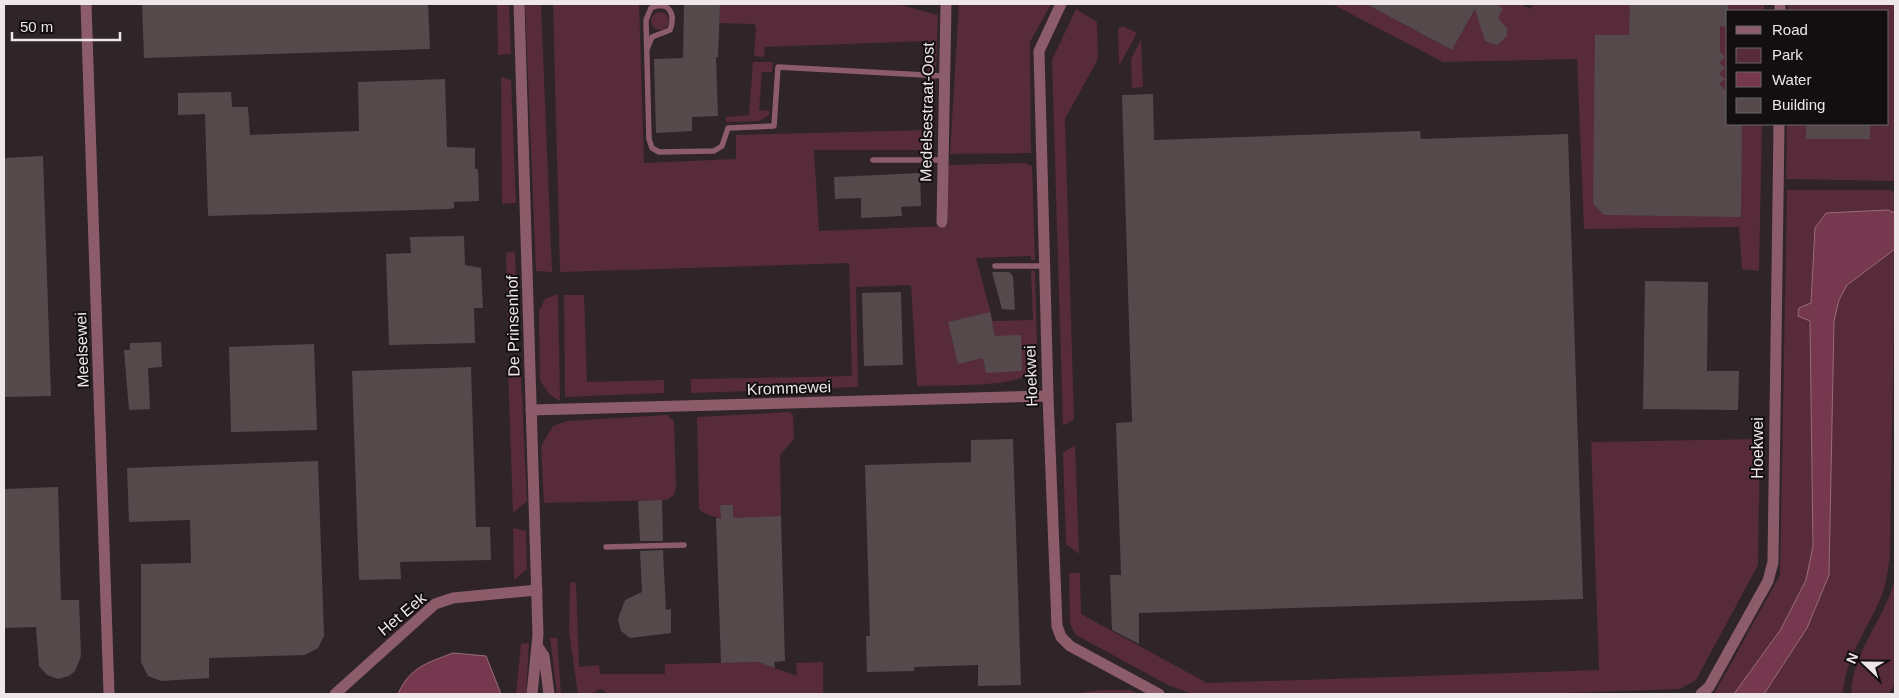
<svg xmlns="http://www.w3.org/2000/svg" width="1899" height="698" viewBox="0 0 1899 698" font-family="Arial,sans-serif">
<style>
.green{fill:#572b3a}
.water{fill:#76384e;stroke:#9a6c7c}
.building{fill:#55494c}
.lines{fill:none;stroke-linecap:round;stroke-linejoin:round}
.lane{stroke:#8d5c6b;stroke-width:5.5}
.street{stroke:#8d5c6b;stroke-width:11}
.labels{text-anchor:middle;dominant-baseline:central;stroke-width:4;stroke-linejoin:round;paint-order:stroke}
.street-label{font-size:16px;fill:#eee6e8;stroke:#130f10}
</style>
<rect width="100%" height="100%" fill="#2f2427"/>
<!-- green -->
<g class="green">
<path d="M497 4H509L511 54 498 55Z"/>
<path d="M525 4H541L552 272 536 271Z"/>
<path d="M553 4H639L644 163 736 159V135L928 130V41L765 47 764 57 754 56 756 27 754 24 719 23 720 4H897L938 15 933 150H814L819 231 948 226 947 165 1025 163 1032 166 1035 260H1031V256L976 258 993 321 1033 320 1031 270 1035 271 1037 344 1031 345C1032 356 1033 366 1025 375 1014 387 937 385 917 386L911 285 856 287 858 387 691 393V379L852 376 849 263 560 272Z"/>
<path d="M959 4H1051L1030 42 1031 153 950 154Z"/>
<path d="M1332 4H1366L1452 50 1478 4H1521L1530 9 1533 4H1764V11H1728V124H1762L1759 271 1742 269 1739 227 1584 229 1577 59 1443 62Z"/>
<path d="M1788 4H1895V181L1786 179 1787 124H1888V11H1788Z"/>
<path d="M1076 9 1097 22 1098 59 1065 119 1074 419 1063 426 1052 60Z"/>
<circle cx="660" cy="21" r="9"/>
<path d="M1123 26 1137 33 1119 66 1118 29Z"/>
<path d="M1141 40 1143 87 1132 88 1131 59Z"/>
<path d="M753 62H773L772 72H762L759 110 770 111 768 116 759 121 726 122V117L749 115Z"/>
<path d="M501 77 511 80 516 203 502 204Z"/>
<path d="M1787 190H1888L1895 192V213L1888 210 1815 228 1811 303 1798 316 1810 321 1813 546 1806 580 1781 629 1734 694H1714L1780 575Z"/>
<path d="M1895 249 1890 554C1888 570 1886 587 1879 602 1865 633 1845 659 1843 694H1764L1807 628 1833 321 1839 300 1847 285Z"/>
<path d="M515 251 518 330 508 333 506 253Z"/>
<path d="M558 294 560 401 550 395 540 381 539 311 545 299Z"/>
<path d="M564 295H584L587 382 664 380V393L565 397Z"/>
<path d="M508 370 521 376 527 501 513 513Z"/>
<path d="M790 412 793 416 794 439 780 455 781 516C759 517 714 525 699 509L697 417Z"/>
<path d="M667 415 674 421 676 487 674 495 667 500 544 503 541 446 553 426 567 421Z"/>
<path d="M1760 439 1758 565 1696 680 1680 689 1537 694H1192L1168 685 1076 635 1070 624 1069 573H1080L1081 614 1207 683 1599 670 1591 442Z"/>
<path d="M1075 445 1079 554 1066 544 1063 453Z"/>
<path d="M513 528 526 531 527 569 514 580Z"/>
<path d="M1895 579V683L1889 694H1851C1852 652 1885 619 1895 579Z"/>
<path d="M570 582 576 583 579 667 599 665 600 674H665V664L758 662 797 676 796 663 823 662V694H608L601 689 590 694H578L569 631Z"/>
<path d="M550 638H557L561 694H557Z"/>
<path d="M529 643 526 694H516L521 644Z"/>
<path d="M1101 690H1130L1138 694H1072Z"/>
</g>
<!-- water -->
<g class="water">
<path d="M1888 210 1895 213V249L1847 285 1839 300 1834 321 1829 575 1807 628 1764 694H1734L1781 629 1806 580 1813 546 1810 321 1798 316 1799 308 1811 303 1815 228 1826 213Z"/>
<path d="M453 653 486 656 501 694H398C410 667 427 663 453 653Z"/>
</g>
<!-- building -->
<g class="building">
<path d="M142 4H428L430 49 144 58Z"/>
<path d="M684 4 720 5 718 57H716L718 116 692 117V131L656 133 654 59 683 58Z"/>
<path d="M1366 4H1495L1503 8 1498 18 1507 28V36L1497 45 1485 41 1475 9 1452 50Z"/>
<path d="M1630 4H1728V27L1720 26V52L1725 57 1719 63 1725 68 1719 74 1725 79 1719 84 1728 93V124H1742L1741 217 1604 215 1593 204 1595 35H1629Z"/>
<path d="M445 79 447 147 475 148V169H478L479 201 454 202V208L449 209 208 216 205 114 178 115V93L231 92 232 107H248L250 135 359 131 358 82Z"/>
<path d="M1153 94 1154 140 1420 131 1421 139 1568 134 1583 599 1139 613V644L1112 630 1110 575H1121L1116 423 1132 422 1122 95Z"/>
<rect x="1806" y="124" width="64" height="15"/>
<path d="M43 156 51 396 4 397V158Z"/>
<path d="M920 173 921 206 901 207 902 216 861 218V198L835 199 834 177Z"/>
<path d="M464 236 465 265 481 268 483 308H474L475 343 389 345 386 254 411 253 410 237Z"/>
<path d="M992 272H1009L1013 276 1015 310 1002 309Z"/>
<path d="M1645 281 1708 282 1707 371H1739L1738 410 1643 409Z"/>
<path d="M901 292 903 365 864 366 862 293Z"/>
<path d="M990 312 995 336 1021 335 1022 371 986 373 983 358 958 364 948 322Z"/>
<path d="M161 342 162 367 148 368 150 409 129 410 124 350H130V343Z"/>
<path d="M314 344 317 430 231 432 229 347Z"/>
<path d="M471 367 476 527H490L491 560 400 562 401 579 359 580 352 371Z"/>
<path d="M1013 439 1021 685 978 686V665L914 667V671L867 672 866 636H870L865 465 971 462V440Z"/>
<path d="M318 461 324 636 318 648 305 655 209 658V678L161 681 148 676 141 662V564L191 563 190 520 129 522 127 468Z"/>
<path d="M58 487 61 600H79L81 656 75 671 69 676 58 679 47 675 39 666 36 627 4 628V489Z"/>
<path d="M662 500 663 541H640L638 501Z"/>
<path d="M720 505H733V518L781 516 785 661 774 662 775 668 758 662 721 663 716 518H721Z"/>
<path d="M663 550 666 610 671 609V633L630 638 621 631 618 619 625 600 642 592 640 551Z"/>
</g>
<g class="lines">
<!-- lane -->
<g class="lane">
<path d="M647 49 652 37 670 30C676 14 669 0 651 8L646 20 649 139 652 148 659 152 714 151 722 146 728 128 774 126 778 67 943 76"/>
<path d="M873 160H942"/>
<path d="M995 266H1044"/>
<path d="M606 547 684 545"/>
</g>
<!-- street -->
<g class="street">
<path d="M86 4 109 694"/>
<path d="M519 4 538 635 532 694"/>
<path d="M1061 4 1039 51 1048 396 1057 626 1061 637 1070 646 1159 694"/>
<path d="M1780 11V4"/>
<path d="M942 222 946 4"/>
<path d="M531 410 1048 396"/>
<path d="M538 647 544 656 549 694"/>
<path d="M335 694 435 604 453 598 537 590"/>
<path d="M1701 694 1709 687 1768 581 1773 562 1779 124"/>
</g>
</g>
<g class="labels">
<!-- street labels -->
<g class="street-label">
<text transform="translate(927 112) rotate(-89)">Medelsestraat-Oost</text>
<text transform="translate(513 326) rotate(-91)">De Prinsenhof</text>
<text transform="translate(82 350) rotate(-92)">Meelsewei</text>
<text transform="translate(1031 376) rotate(-92)">Hoekwei</text>
<text transform="translate(789 388) rotate(-2)">Krommewei</text>
<text transform="translate(1757 448) rotate(-90)">Hoekwei</text>
<text transform="translate(402 614) rotate(-40)">Het Eek</text>
</g>
</g>
<!-- border -->
<rect width="1899" height="698" fill="none" stroke="#eee6e8" stroke-width="10"/>
<!-- legend -->
<rect x="1726" y="10" width="162" height="115" fill="#130f10" stroke="#6b6566"/>
<rect x="1736" y="26" width="25" height="8" fill="#8d5c6b" stroke="#6b6566"/>
<text x="1772" y="35" font-size="15" fill="#eee6e8">Road</text>
<rect x="1736" y="48" width="25" height="15" fill="#572b3a" stroke="#6b6566"/>
<text x="1772" y="60" font-size="15" fill="#eee6e8">Park</text>
<rect x="1736" y="72" width="25" height="15" fill="#76384e" stroke="#6b6566"/>
<text x="1772" y="85" font-size="15" fill="#eee6e8">Water</text>
<rect x="1736" y="98" width="25" height="15" fill="#55494c" stroke="#6b6566"/>
<text x="1772" y="110" font-size="15" fill="#eee6e8">Building</text>
<!-- north arrow -->
<g transform="translate(1864 663) rotate(292)" stroke="#130f10" stroke-width="4" paint-order="stroke">
<path d="M0-4L9 19L0 12L-9 19Z" fill="#eee6e8"/>
<text y="-8" font-size="14" font-weight="bold" text-anchor="middle" fill="#eee6e8">N</text>
</g>
<!-- scale -->
<path d="M12 32v8h108v-8" fill="none" stroke="#eee6e8" stroke-width="2.5"/>
<text x="20" y="32" font-size="15" fill="#eee6e8" stroke="#130f10" stroke-width="4" paint-order="stroke">50 m</text>
</svg>
